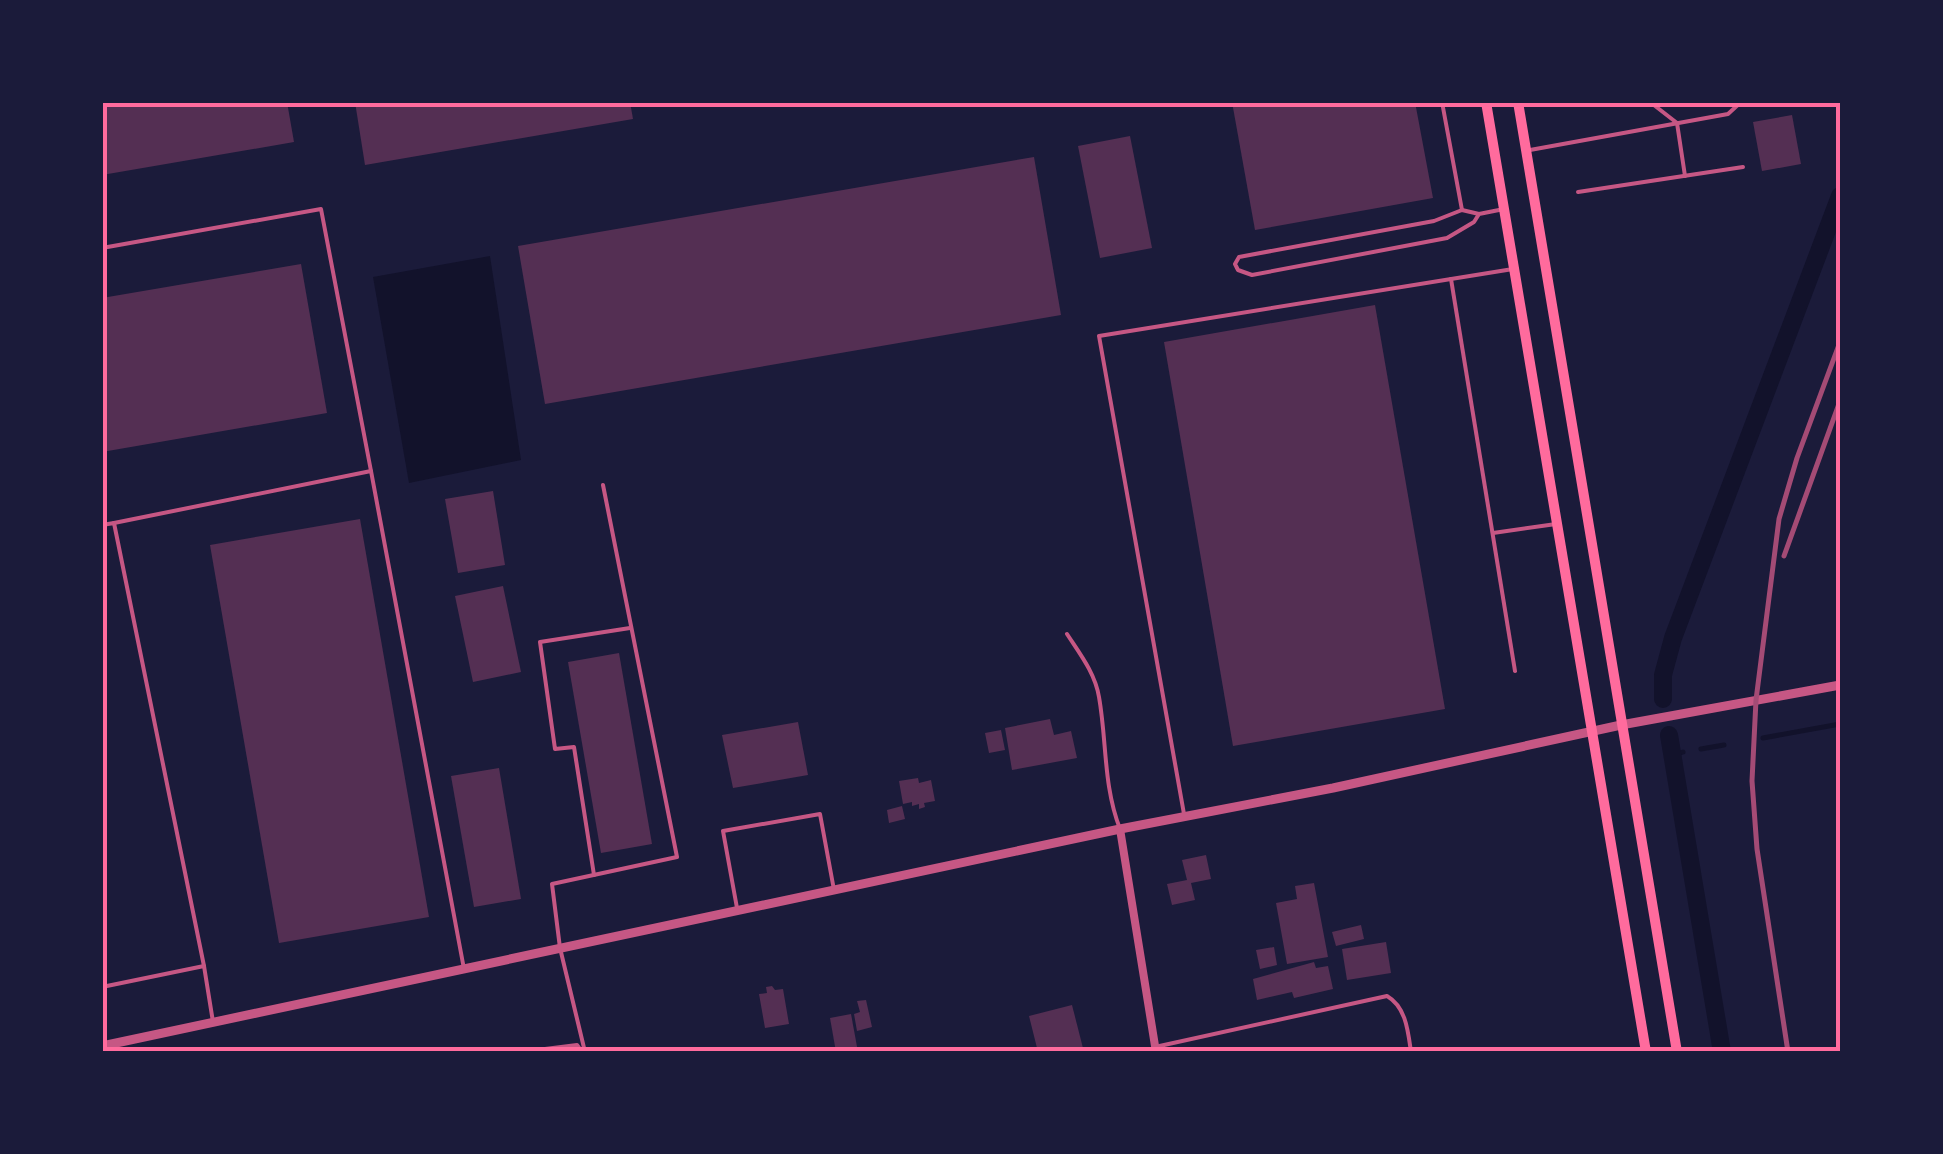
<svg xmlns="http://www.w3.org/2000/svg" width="1943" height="1154" viewBox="0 0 1943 1154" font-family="Cabin,sans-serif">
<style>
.water{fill:#12122b}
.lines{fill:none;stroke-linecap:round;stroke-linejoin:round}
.stream{stroke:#12122b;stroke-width:5}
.canal{stroke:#12122b;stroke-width:18}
.building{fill:#542f53}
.service{stroke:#c65784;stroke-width:4}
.minor{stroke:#c65784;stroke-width:8}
.tertiary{stroke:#c65784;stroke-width:9}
.secondary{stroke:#ff6b9d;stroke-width:10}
.rail{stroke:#a44b75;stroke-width:5}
.neatline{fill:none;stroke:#ff6b9d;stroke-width:4}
</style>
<rect width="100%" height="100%" fill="#1b1b3a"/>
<!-- water -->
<path class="water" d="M490 256 521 460 409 483 373 277Z"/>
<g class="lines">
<!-- stream -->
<g class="stream">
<path d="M1763 738 1840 724"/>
<path d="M1701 749 1724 745"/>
<path d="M1672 756 1683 752"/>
</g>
<!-- canal -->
<g class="canal">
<path d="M1663 699V675L1673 638 1840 196"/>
<path d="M1669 735 1722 1052"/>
</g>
</g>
<!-- building -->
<g class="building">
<path d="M102 102H287L294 142 102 175Z"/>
<path d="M355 102H630L633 119 365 165Z"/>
<path d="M1232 102H1415L1433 198 1255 230Z"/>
<path d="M1792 115 1801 164 1762 171 1753 122Z"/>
<path d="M1130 136 1152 248 1100 258 1078 146Z"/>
<path d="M1034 157 1061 315 545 404 518 246Z"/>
<path d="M301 264 327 413 102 452V298Z"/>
<path d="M1375 305 1445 709 1233 746 1164 342Z"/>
<path d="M493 491 505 565 458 573 445 499Z"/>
<path d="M360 519 429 917 279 943 210 545Z"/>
<path d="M503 586 521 672 473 682 455 596Z"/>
<path d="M619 653 652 844 601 853 568 662Z"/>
<path d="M1050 719 1054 735 1071 731 1077 758 1012 770 1005 728Z"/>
<path d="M798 722 808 775 733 788 722 735Z"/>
<path d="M1001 730 1005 750 989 753 985 733Z"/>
<path d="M499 768 521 899 474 907 451 776Z"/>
<path d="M918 778 919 783 931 780 935 801 924 803 925 807 919 809V804L912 806V802L903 804 899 781Z"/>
<path d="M902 806 905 819 889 823 887 810Z"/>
<path d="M1206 855 1211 879 1191 883 1195 900 1172 905 1167 884 1187 880 1182 860Z"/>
<path d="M1314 883 1328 957 1287 964 1276 903 1297 899 1295 886Z"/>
<path d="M1361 925 1364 939 1336 946 1332 932Z"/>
<path d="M1386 942 1391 973 1347 980 1342 949Z"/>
<path d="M1274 947 1277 965 1260 969 1256 950Z"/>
<path d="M1314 962 1316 968 1328 966 1333 989 1294 998 1292 992 1257 1000 1253 979Z"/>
<path d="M772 986 775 990 783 989 789 1024 765 1028 759 994 767 993 766 987Z"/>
<path d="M866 1000 872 1027 857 1031 854 1014 860 1012 857 1001Z"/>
<path d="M1072 1005 1084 1052H1038L1029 1016Z"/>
<path d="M851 1014 858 1052H836L830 1018Z"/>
</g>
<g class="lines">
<!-- service -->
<g class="service">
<path d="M1442 102 1462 210"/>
<path d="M1650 102 1677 123 1685 176"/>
<path d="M1530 150 1728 114 1741 102"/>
<path d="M1578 192 1743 167"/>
<path d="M1479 214 1474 222 1447 238 1252 275 1238 270 1235 264 1239 257 1434 221 1462 210 1479 214 1504 209"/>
<path d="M102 248 321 209 371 471"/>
<path d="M1451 279 1515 671"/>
<path d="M114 523 371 471 464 969"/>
<path d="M102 525 114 523 204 966"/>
<path d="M1493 533 1556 524"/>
<path d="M1067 634C1080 654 1095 673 1099 697 1107 742 1103 785 1120 829"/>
<path d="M1184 814 1099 336 1513 269"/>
<path d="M594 875 574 747 555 749 540 642 630 628"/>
<path d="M737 908 723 831 820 814 834 890"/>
<path d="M102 987 204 966 213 1022"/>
<path d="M1155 1047 1387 996C1406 1007 1408 1031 1411 1052"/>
<path d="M521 1052 577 1045 582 1052"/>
<path d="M585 1052 560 948 552 884 677 857 603 485"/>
</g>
<!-- minor -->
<path class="minor" d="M1120 829 1156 1052"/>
<!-- tertiary -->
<path class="tertiary" d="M102 1046 1120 829 1333 788 1621 725 1840 685"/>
<!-- secondary -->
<g class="secondary">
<path d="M1486 102 1646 1052"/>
<path d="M1518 102 1677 1052"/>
</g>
<!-- rail -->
<g class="rail">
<path d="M1784 556 1840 401"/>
<path d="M1788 1052 1757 849 1752 781 1756 700 1779 519 1797 458 1840 342"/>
</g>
</g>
<!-- border -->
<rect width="1943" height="1154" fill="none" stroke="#1b1b3a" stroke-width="210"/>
<rect x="105" y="105" width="1733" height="944" class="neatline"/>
</svg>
